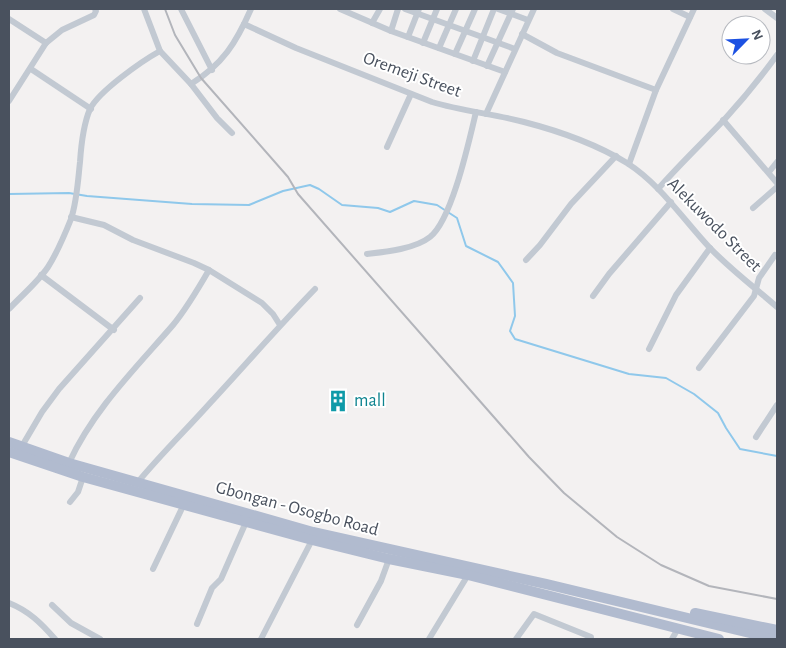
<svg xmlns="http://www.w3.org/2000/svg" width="786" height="648" viewBox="0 0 786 648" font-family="'Alegreya Sans',sans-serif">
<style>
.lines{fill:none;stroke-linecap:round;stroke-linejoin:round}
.stream{stroke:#8fc8eb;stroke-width:2}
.minor{stroke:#c2c9d2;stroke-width:6}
.primary{stroke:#b1bbcf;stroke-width:10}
.rail{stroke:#b3b5bb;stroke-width:2}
.labels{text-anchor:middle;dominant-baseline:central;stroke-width:4;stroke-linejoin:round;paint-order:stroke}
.street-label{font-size:18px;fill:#49515e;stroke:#fff}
.culture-label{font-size:18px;fill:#0d838f;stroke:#fff;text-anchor:start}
</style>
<rect width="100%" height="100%" fill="#f3f1f1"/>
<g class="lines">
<!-- stream -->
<path class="stream" d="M9 194 69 193 87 196 192 204 249 205 283 191 310 185 319 189 342 205 378 208 390 212 414 201 437 205 457 218 466 246 498 262 513 283 515 316 510 331 515 339 629 374 666 378 694 394 718 413 726 428 740 449 777 456"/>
<!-- minor -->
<g class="minor">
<path d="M144 9 160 51 191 84 217 118 232 133"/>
<path d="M181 9 212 70"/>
<path d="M340 9 391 31 505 72"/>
<path d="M405 9 515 49"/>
<path d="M498 9 528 20"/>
<path d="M673 9 690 17"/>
<path d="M765 9 777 18"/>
<path d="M9 19 46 43"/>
<path d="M372 23 380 9"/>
<path d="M244 24 296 48 432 102C462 111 494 114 524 122 559 131 596 144 627 163 660 184 682 218 709 247 730 269 754 287 777 307"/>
<path d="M391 31 398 9"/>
<path d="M522 34 557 53 656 90"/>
<path d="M408 37 419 9"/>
<path d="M423 43 437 9"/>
<path d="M439 48 456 9"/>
<path d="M455 54 475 9"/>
<path d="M473 61 494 9"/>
<path d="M487 66 513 9"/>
<path d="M31 69 91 109"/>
<path d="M191 84C223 64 236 43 251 9"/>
<path d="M9 101 46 43 62 30 94 15 96 11 95 9"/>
<path d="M486 114 534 9"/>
<path d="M723 120 777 183"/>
<path d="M387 147 411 94"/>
<path d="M629 164 656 90 694 9"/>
<path d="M769 172 777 162"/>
<path d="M658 189C679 165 702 143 724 120 743 99 761 77 777 55"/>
<path d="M753 208 777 187"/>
<path d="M71 217 104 225 133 240 194 263 209 270 262 303 273 314 280 325"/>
<path d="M367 254C385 252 415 249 430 237 452 220 469 141 476 112"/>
<path d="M526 260 540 245 571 204 616 156"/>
<path d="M41 275 114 330"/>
<path d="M593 296 609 274 671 202"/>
<path d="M9 309C21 296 38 282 48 267 57 253 65 234 71 219 77 201 78 180 80 162 81 147 84 123 90 109 99 91 142 61 160 51"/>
<path d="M649 349 676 295 710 248"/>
<path d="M699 368 754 296 759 278 775 255"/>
<path d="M756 437 777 405"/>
<path d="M22 446 42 412 59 389 140 298"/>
<path d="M69 463C93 410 136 368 173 325 187 308 198 289 209 270"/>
<path d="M138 482C161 454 187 429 211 402 246 364 279 326 315 289"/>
<path d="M70 502 78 492 83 477"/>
<path d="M153 569 184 504"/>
<path d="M9 603C29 611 41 623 55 639"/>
<path d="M52 605 71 623 100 639"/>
<path d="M197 624 212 588 221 579 246 522"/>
<path d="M357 625 381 581 389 559"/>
<path d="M261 639 312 540"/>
<path d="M429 639 468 575"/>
<path d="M516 639 534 614 591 637V639"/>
<path d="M672 639 676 632"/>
</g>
<!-- primary -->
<g class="primary">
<path d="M9 442 69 463 313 532 546 584 775 639"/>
<path d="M9 452 83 477 312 540 389 559 468 575 719 639"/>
<path d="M695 613 777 630"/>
</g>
<!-- rail -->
<path class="rail" d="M165 9 175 35 201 78 288 177 298 194 529 457 564 493 617 537 661 565 709 586 777 599"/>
</g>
<!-- icons -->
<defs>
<g id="building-bare" transform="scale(1.725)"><path d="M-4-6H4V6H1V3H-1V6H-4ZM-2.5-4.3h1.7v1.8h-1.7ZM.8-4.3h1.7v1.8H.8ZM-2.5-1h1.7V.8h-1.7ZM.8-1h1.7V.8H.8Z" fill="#0f9aa8" stroke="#fff" stroke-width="2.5" paint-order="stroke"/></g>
</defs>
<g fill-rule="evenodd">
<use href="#building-bare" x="338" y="401"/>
</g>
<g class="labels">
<!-- street labels -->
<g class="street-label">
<text transform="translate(412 75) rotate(20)">Oremeji Street</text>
<text transform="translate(714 225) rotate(45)">Alekuwodo Street</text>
<text transform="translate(297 509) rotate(15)">Gbongan - Osogbo Road</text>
</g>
<!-- culture labels -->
<g class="culture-label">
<text x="354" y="401">mall</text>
</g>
</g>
<!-- border -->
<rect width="786" height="648" fill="none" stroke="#49515e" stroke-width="20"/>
<!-- north arrow -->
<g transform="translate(746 40) rotate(66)"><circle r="24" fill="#ffffff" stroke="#b6b9bf"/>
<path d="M0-4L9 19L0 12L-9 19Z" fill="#1c51e2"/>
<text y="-8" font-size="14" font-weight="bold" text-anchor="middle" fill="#49515e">N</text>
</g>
</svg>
